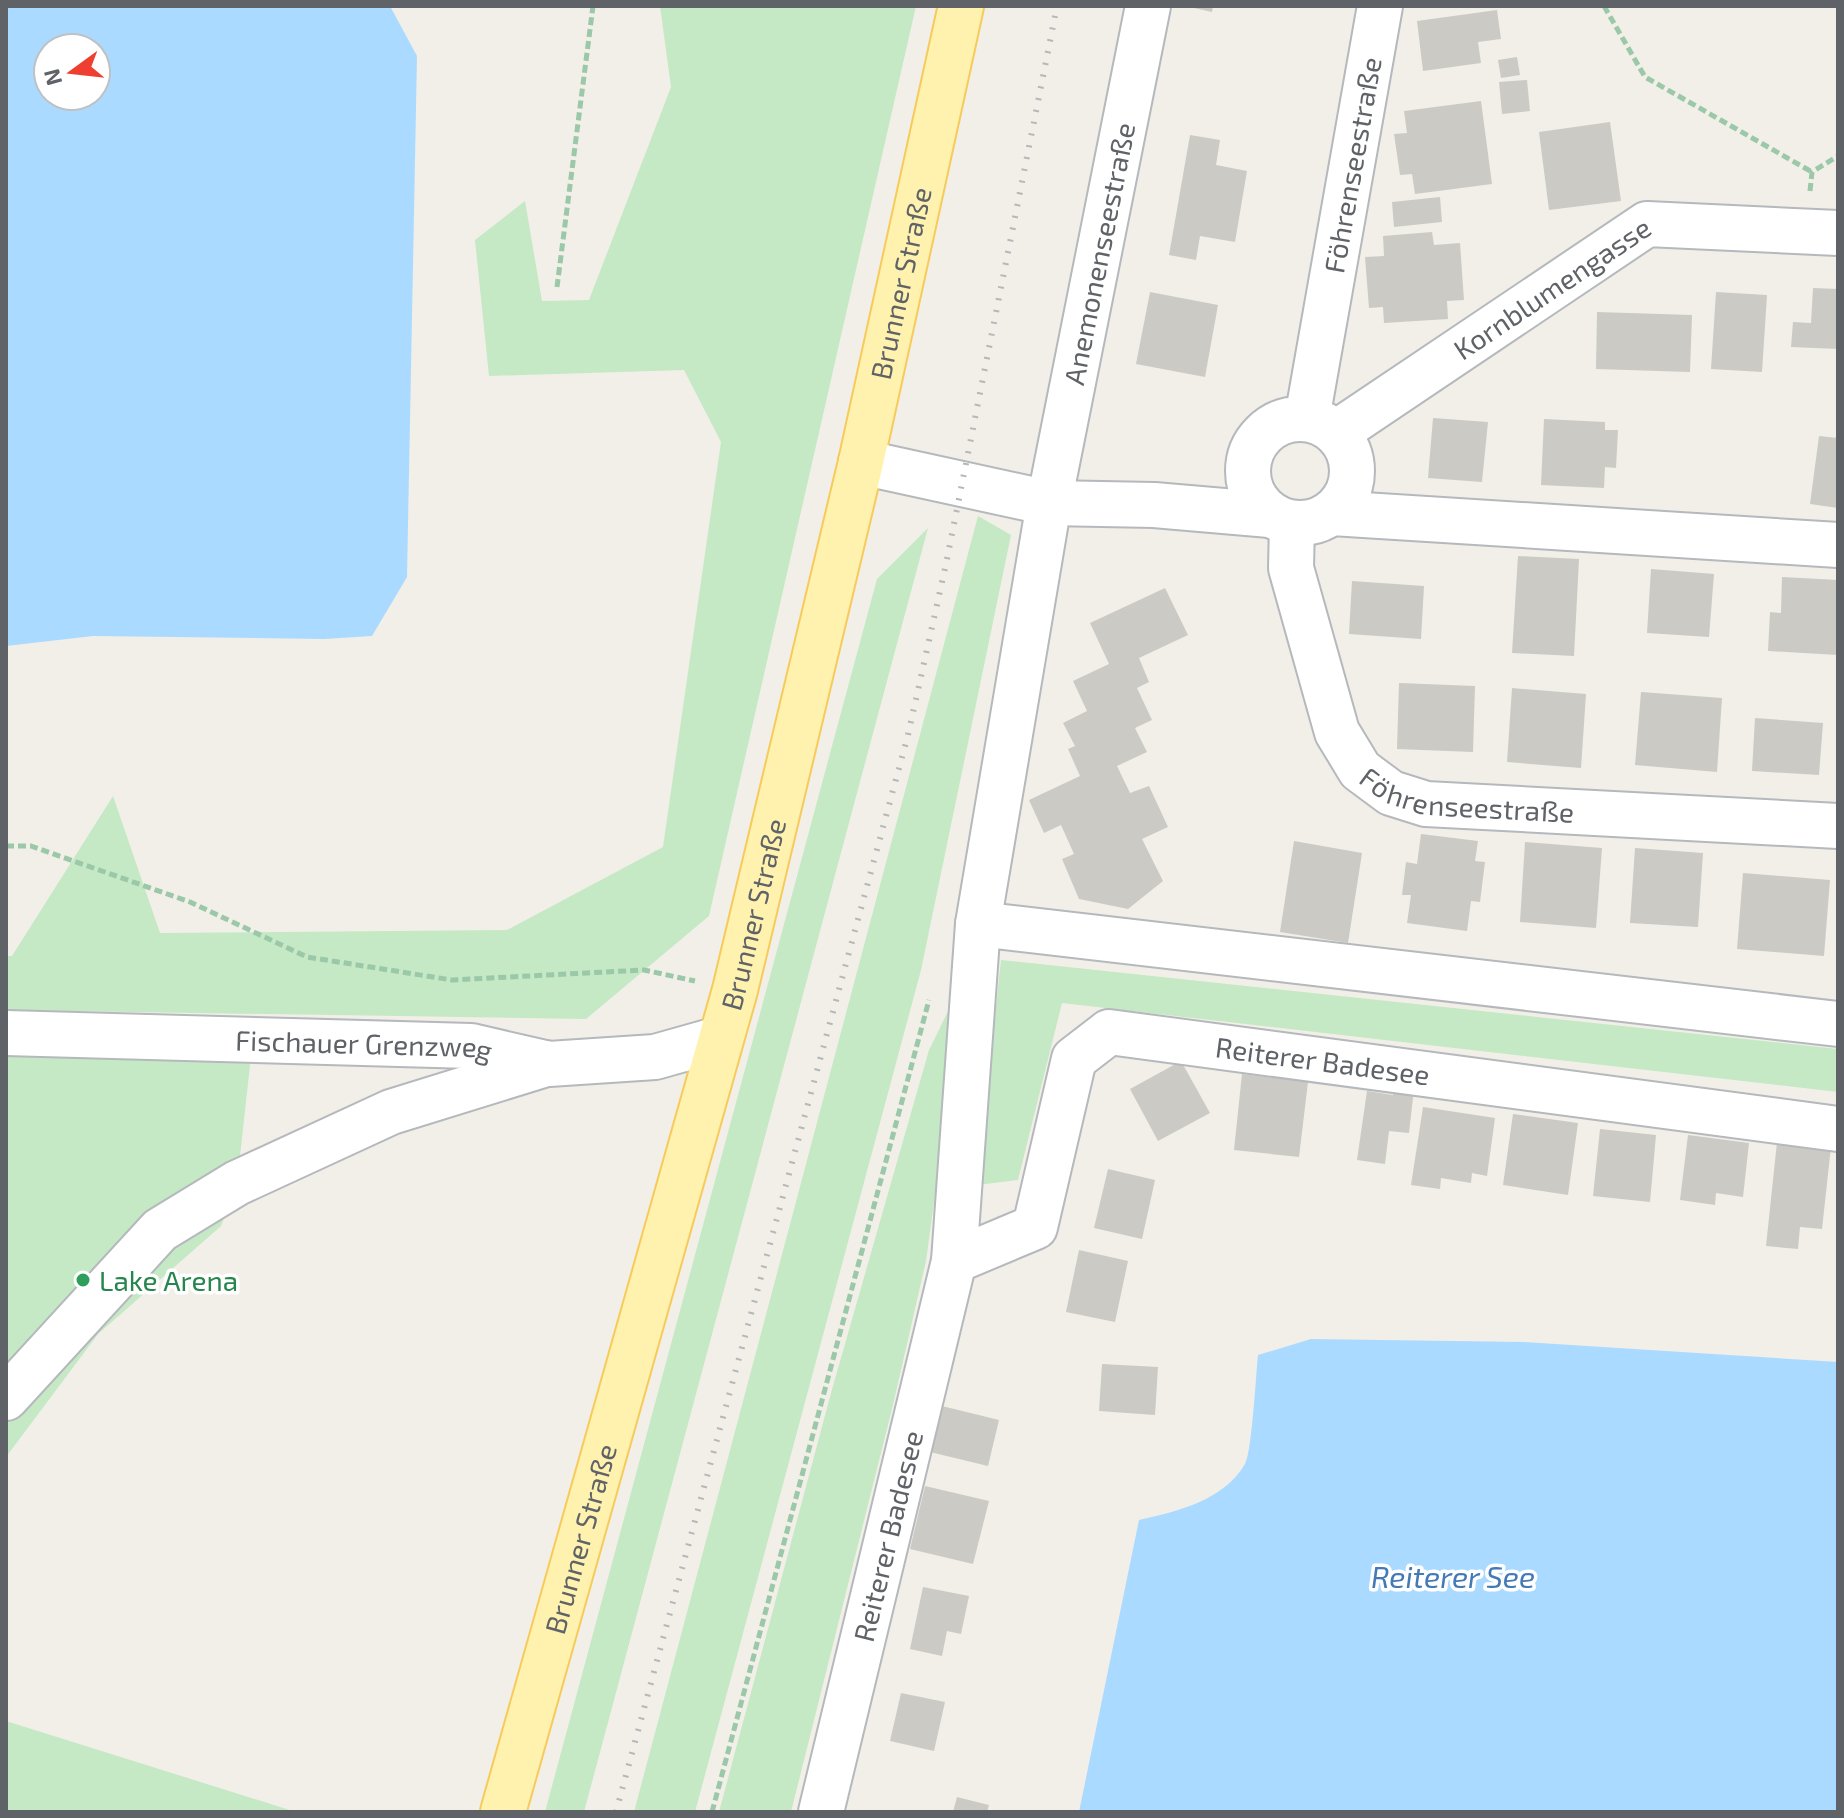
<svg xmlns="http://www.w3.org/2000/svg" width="1844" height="1818" viewBox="0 0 1844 1818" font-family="'Exo 2',sans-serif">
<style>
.green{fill:#c4e9c4}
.water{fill:#aadaff;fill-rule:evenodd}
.building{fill:#cccac5}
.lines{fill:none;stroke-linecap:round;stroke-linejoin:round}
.minor-casing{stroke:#b5b8bc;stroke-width:48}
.major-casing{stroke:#f6cb5c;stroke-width:48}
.path{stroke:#9bc8a8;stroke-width:5;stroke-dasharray:8 4;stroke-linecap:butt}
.minor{stroke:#fff;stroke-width:44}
.major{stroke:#fff2af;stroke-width:44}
.rail{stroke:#b6b7b8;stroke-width:6;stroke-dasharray:2 10;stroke-linecap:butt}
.leisure-dot{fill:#2e9e5b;stroke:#fff;stroke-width:3}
.labels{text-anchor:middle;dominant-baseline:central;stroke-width:7;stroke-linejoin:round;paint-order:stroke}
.street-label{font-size:28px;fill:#5f6368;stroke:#fff}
.leisure-label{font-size:28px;fill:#27864d;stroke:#fff;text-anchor:start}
.water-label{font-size:30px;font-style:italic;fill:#4279b6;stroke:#fff}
</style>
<rect width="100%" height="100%" fill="#f1efe8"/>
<!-- green -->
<g class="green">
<path d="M660 6H916L709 916 586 1019 6 1010V956H12L113 796 160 933 507 930 663 847 721 442 684 370 489 376 475 240 525 201 542 301 589 300 671 87Z"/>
<path d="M978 516 1011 535 921 970 695 1812H634Z"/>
<path d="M928 528 584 1812H545L877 579Z"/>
<path d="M1001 960 1838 1049V1092L1062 1003 1018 1180 977 1185Z"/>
<path d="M965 977 926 1261 893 1405 791 1812H719L831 1393 929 1050Z"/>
<path d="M6 1044 251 1056 237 1183 221 1226 98 1334 6 1457Z"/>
<path d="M6 1721 296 1812H6Z"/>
</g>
<!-- water -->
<g class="water">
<path d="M6 6H390L417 56 407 577 372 636 324 639 93 636 6 646ZM48 48H96V96H48Z"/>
<path d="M1311 1339 1523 1342 1838 1362V1812H1079L1139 1520C1178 1511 1223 1501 1245 1464 1252 1452 1256 1374 1258 1355Z"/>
</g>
<!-- building -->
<g class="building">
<path d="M1185 6H1213L1212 12Z"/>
<path d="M1497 10 1501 39 1478 42 1481 63 1423 71 1417 21Z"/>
<path d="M1517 57 1520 75 1501 78 1498 60Z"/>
<path d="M1527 80 1530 111 1502 114 1499 82Z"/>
<path d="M1481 101 1492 184 1415 194 1412 174 1400 175 1394 134 1407 133 1404 111Z"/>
<path d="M1610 122 1621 201 1549 210 1539 132Z"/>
<path d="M1190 135 1220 140 1216 165 1247 171 1235 242 1200 236 1196 260 1169 255Z"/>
<path d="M1440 197 1442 222 1394 227 1392 202Z"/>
<path d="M1432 232 1434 245 1460 243 1464 300 1447 301 1448 319 1384 323 1383 307 1369 308 1365 257 1384 256 1383 236Z"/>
<path d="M1813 288 1838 289V349L1791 347 1793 322 1811 323Z"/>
<path d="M1150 292 1218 305 1205 377 1136 364Z"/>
<path d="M1716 292 1767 295 1762 372 1711 369Z"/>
<path d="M1597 312 1692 315 1690 372 1596 369Z"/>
<path d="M1433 418 1488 422 1482 482 1428 478Z"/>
<path d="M1544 419 1605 422V430H1618L1616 468 1605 467 1604 488 1541 485Z"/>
<path d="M1819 436 1838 438V508L1810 504Z"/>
<path d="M1518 556 1579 559 1574 656 1512 653Z"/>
<path d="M1651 569 1714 574 1709 637 1647 633Z"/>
<path d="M1782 577 1838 580V655L1768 651 1770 612 1781 613Z"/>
<path d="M1352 581 1424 586 1421 639 1349 634Z"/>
<path d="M1165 588 1188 635 1139 658 1149 682 1137 688 1152 720 1135 728 1147 752 1117 766 1130 793 1149 786 1168 827 1142 839 1163 881 1128 909 1079 899 1062 859 1074 854 1061 825 1044 833 1029 800 1080 776 1068 749 1075 746 1063 723 1087 711 1073 681 1109 664 1090 623Z"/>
<path d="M1399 683 1475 686 1473 752 1397 749Z"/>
<path d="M1512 688 1586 694 1581 768 1507 762Z"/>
<path d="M1641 692 1722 698 1717 772 1635 765Z"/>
<path d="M1755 718 1823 723 1819 775 1752 771Z"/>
<path d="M1421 834 1478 841 1475 861 1485 862 1480 902 1471 901 1467 931 1407 923 1411 895H1402L1406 862 1417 864Z"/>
<path d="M1294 841 1362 853 1348 943 1280 932Z"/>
<path d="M1525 842 1602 848 1596 928 1520 922Z"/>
<path d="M1635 848 1703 853 1698 927 1630 923Z"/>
<path d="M1743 873 1830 880 1824 956 1737 949Z"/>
<path d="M1181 1061 1210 1113 1158 1141 1130 1089Z"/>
<path d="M1242 1074 1308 1082 1299 1157 1234 1150Z"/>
<path d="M1394 1086 1414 1089 1409 1133 1389 1131 1385 1164 1357 1160 1367 1091 1393 1095Z"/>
<path d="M1423 1107 1495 1118 1487 1176 1472 1173 1471 1183 1441 1178 1440 1189 1411 1185Z"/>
<path d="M1513 1114 1578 1123 1568 1195 1503 1185Z"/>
<path d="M1600 1129 1656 1135 1650 1202 1593 1196Z"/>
<path d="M1688 1135 1749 1143 1743 1197 1716 1193 1715 1205 1680 1200Z"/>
<path d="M1777 1142 1831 1147 1822 1229 1800 1227 1798 1249 1766 1246Z"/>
<path d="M1108 1169 1155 1180 1142 1239 1094 1228Z"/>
<path d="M1079 1250 1128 1261 1115 1322 1066 1312Z"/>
<path d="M1102 1364 1158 1367 1155 1415 1099 1411Z"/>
<path d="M942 1406 999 1420 988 1466 930 1452Z"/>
<path d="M925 1486 989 1501 973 1564 910 1549Z"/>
<path d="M923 1587 969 1596 961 1634 947 1631 942 1656 910 1649Z"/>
<path d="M901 1693 945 1702 934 1751 890 1741Z"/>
<path d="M957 1797 989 1805 987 1812H953Z"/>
</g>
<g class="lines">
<!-- minor casing -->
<g class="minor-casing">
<g id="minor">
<path id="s1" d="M1307 419 1380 6"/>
<circle cx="1300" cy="471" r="52"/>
<path id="s2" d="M1336 433 1647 224 1838 233"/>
<path d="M861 462 1049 503 1154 505 1270 515"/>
<path d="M1332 513 1838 545"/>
<path id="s3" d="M1292 523 1291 568 1337 732 1360 770 1391 793 1426 804 1838 826"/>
<path d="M978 924 1838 1024"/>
<path id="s4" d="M6 1033 471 1046 549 1064 655 1057 719 1039"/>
<path id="s5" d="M954 1261 1035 1227 1074 1059 1109 1032 1838 1129"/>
<path d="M6 1398 160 1230 237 1183 391 1112 546 1064"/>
<path id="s6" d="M821 1812 954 1261 978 924 1049 503 1148 6"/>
</g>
</g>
<!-- major casing -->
<g class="major-casing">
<g id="major">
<path id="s7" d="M503 1812 735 990 861 462 961 6"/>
</g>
</g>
<!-- path -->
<g class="path">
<path d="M1604 6 1645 77 1812 172"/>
<path d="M1810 191 1812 172 1838 156"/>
<path d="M557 287 593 6"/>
<path d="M6 846H31L190 902 307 957 452 980 644 970 695 981"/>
<path d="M712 1812 929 1000"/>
</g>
<!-- minor -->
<use href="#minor" class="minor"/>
<!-- major -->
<use href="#major" class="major"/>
<!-- rail -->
<path class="rail" d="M616 1812 908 735 946 564 1057 6"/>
</g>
<!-- markers -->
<circle class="leisure-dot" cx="83" cy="1280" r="8"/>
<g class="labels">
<!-- street labels -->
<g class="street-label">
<text stroke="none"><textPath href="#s1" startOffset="258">Föhrenseestraße</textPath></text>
<text stroke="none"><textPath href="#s6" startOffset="1586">Anemonenseestraße</textPath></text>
<text stroke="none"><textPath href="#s7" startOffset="1580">Brunner Straße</textPath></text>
<text stroke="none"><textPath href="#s2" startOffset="260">Kornblumengasse</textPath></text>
<text stroke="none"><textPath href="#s3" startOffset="374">Föhrenseestraße</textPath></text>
<text stroke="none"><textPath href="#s7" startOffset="932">Brunner Straße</textPath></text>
<text stroke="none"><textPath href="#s4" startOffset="358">Fischauer Grenzweg</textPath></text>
<text stroke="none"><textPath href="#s5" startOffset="520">Reiterer Badesee</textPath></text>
<text stroke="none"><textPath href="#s6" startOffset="284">Reiterer Badesee</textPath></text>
<text stroke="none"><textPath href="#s7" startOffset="284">Brunner Straße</textPath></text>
</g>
<!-- leisure labels -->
<g class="leisure-label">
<text x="99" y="1280">Lake Arena</text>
</g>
<!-- water labels -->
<g class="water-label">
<text x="1453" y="1576">Reiterer See</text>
</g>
</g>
<!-- border -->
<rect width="1844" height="1818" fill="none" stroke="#5f6368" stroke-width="16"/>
<!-- north arrow -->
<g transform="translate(72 72) rotate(255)"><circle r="38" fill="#ffffff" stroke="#bfc1c3" stroke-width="2"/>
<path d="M0-6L14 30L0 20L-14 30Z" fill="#ef3f30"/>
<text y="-12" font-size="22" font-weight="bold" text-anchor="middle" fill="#5f6368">N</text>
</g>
</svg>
